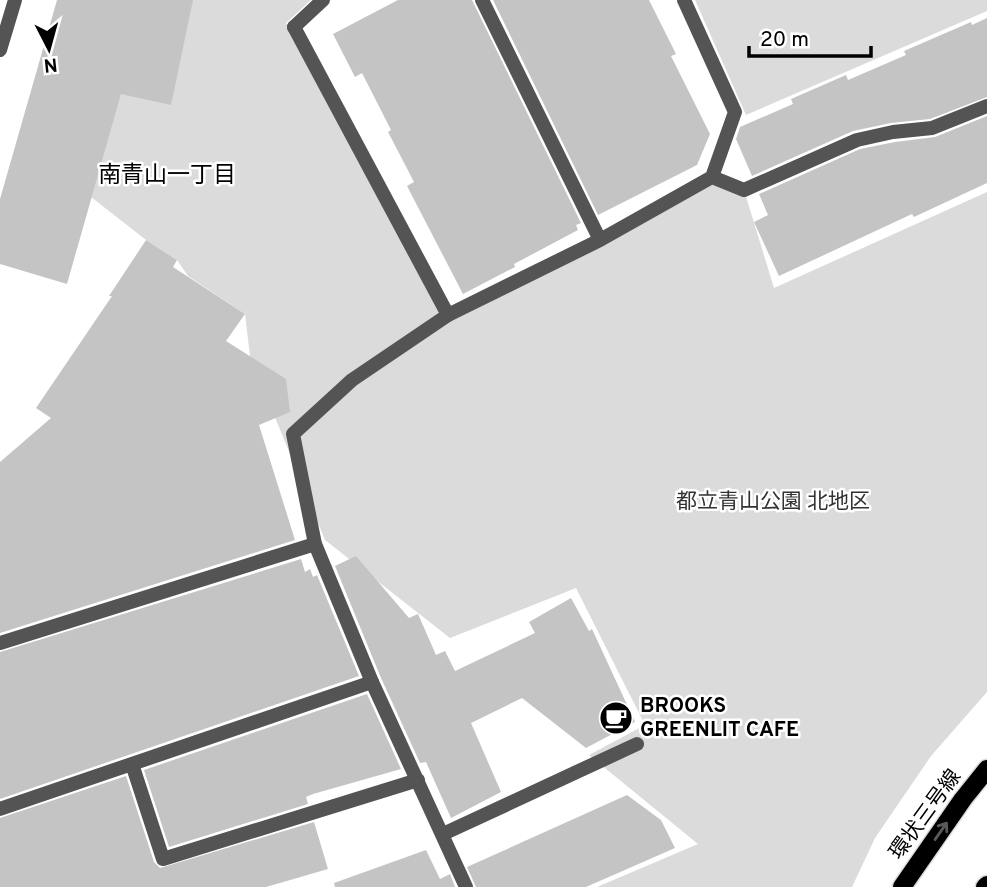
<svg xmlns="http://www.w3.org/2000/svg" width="987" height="887" viewBox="0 0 987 887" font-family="Overpass,'Noto Sans JP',sans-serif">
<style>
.green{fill:#dbdbdb}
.building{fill:#c4c4c4}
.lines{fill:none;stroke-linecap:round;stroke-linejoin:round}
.primary-casing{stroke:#dbdbdb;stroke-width:21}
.service{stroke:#545454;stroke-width:14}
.minor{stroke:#545454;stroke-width:14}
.primary{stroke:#000;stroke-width:18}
.oneway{stroke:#595959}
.labels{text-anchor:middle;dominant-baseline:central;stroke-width:5;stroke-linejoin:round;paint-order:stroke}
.park-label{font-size:21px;fill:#323232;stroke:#fff}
.poi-label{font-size:21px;font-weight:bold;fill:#000;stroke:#fff;text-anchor:start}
.street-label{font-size:21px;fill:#000;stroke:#fff}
.neighbourhood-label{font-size:23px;fill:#000;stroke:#fff}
</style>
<rect width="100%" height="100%" fill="#fff"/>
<path class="green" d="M148 0H311L286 23 385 195 448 315 712 177 744 190 774 288 987 192V692L931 756 875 838 852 887H597L698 844 589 755 645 725 576 588 450 638 325 540 250 356 245 314 188 276 177 260 146 240 91 197Z
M695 0H987V11L746 115Z"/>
<path class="building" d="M57 0H193L171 105 121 94 67 284 0 264V199Z
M398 0H472L581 223 576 225 578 230 514 264 515 267 463 294 407 186 414 182 388 132 391 130 362 73 355 77 333 34Z
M493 0H649L676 54 671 56 710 134 697 165 598 215Z
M987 18V97L930 119 891 123 853 131 752 176 736 139 740 127 793 104 791 99 846 75 848 80 906 55 904 51 971 22 972 25Z
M987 116V183L914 217 912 214 779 276 754 222 768 215 759 194 860 149 895 142 935 137Z
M146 240 177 260 173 267 245 314 226 341 286 379 290 412 259 425 295 540 0 633V462L51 418 36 408 112 296H109Z
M356 556 409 618 418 614 436 655 445 651 455 671 535 633 529 622 571 598 589 631 592 629 635 722 586 748 522 698 471 723 501 792 451 818 426 762 420 763 381 678 335 566Z
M301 559 305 572 310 569 313 577 317 575 359 676 0 799V652Z
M367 694 401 769 313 794 306 797 308 804 169 847 144 770Z
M126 776 154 862 160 868 314 822 328 869 266 887H0V818Z
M627 795 661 820 675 848 586 887H476L467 867Z
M426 850 440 879 450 874 455 887H335L334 883Z"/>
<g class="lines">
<defs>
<path id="primary" d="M902 887 963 799 987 769
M985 887 987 885"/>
</defs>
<use href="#primary" class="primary-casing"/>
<path class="service" d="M482 0 600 240
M294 27 323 0
M712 177 744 190 857 140 893 132 932 128 987 106
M448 315 600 240 712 177 735 112 684 0
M0 643 315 544
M132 764 163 859 418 780
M0 809 372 682
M443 834 637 744"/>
<path class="minor" d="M294 27 448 315 352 380 293 434 315 544 372 682 466 887
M0 50 15 0"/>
<use href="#primary" class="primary"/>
</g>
<defs><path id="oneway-shaft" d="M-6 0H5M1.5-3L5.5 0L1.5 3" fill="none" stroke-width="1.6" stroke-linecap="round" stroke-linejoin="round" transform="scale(1.75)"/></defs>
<use class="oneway" href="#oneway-shaft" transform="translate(941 831) rotate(-55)"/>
<defs>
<symbol id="cafe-disc" viewBox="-11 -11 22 22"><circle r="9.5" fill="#000" stroke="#fff"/><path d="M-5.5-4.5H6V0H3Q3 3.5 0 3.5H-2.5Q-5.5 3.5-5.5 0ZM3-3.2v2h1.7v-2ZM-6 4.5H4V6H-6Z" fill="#fff"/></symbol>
</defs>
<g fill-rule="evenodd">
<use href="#cafe-disc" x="597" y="699" width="38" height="38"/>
</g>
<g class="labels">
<g class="park-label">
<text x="773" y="502">都立青山公園 北地区</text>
</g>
<g class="poi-label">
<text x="640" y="706">BROOKS<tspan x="640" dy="24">GREENLIT CAFE</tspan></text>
</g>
<g class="street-label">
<text transform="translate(926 815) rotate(-54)">環状三号線</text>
</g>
<g class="neighbourhood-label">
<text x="167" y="176">南青山一丁目</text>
</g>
</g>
<g transform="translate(49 49) rotate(174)" stroke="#ffffff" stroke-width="5" paint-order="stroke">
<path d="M0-5L12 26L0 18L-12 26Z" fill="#000000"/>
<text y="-10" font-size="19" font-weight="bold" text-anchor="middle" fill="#000000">N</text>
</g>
<path d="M749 46v10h122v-10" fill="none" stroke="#000000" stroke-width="3.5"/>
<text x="760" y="46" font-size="21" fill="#000000" stroke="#ffffff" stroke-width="5" paint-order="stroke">20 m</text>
</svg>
